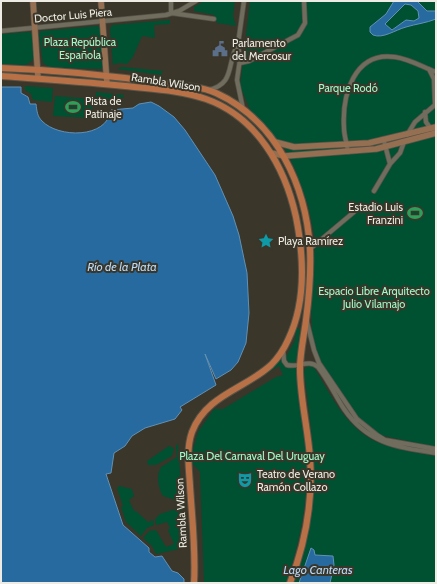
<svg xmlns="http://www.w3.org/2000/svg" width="437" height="584" viewBox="0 0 437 584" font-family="Cabin,sans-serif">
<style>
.green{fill:#005032}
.water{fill:#276aa0;stroke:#6291b4;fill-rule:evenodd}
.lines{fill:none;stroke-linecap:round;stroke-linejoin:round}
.street-casing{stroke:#565348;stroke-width:5.5}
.secondary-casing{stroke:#565348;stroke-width:7}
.primary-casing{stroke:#565348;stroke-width:8}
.street{stroke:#716d5e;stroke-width:4}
.secondary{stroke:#946f52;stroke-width:5.5}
.primary{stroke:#b87146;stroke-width:6}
.labels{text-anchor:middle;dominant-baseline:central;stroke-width:4;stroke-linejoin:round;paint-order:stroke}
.street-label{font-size:11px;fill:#edebe3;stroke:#3a3629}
.park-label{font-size:11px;fill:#a0fbca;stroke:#3a3629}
.poi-label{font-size:11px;fill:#edebe3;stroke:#3a3629;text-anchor:start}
.water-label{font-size:12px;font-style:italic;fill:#b7d8f7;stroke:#3a3629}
</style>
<rect width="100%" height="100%" fill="#3a3629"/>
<path class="green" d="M204 1H235L233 16 236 26 217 23 214 15 194 11V7Z
M250 1H436V447L384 436 376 433 363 423 349 405 320 361 316 351 312 334 311 306 315 239 308 205 295 169 285 149 251 112 240 86Z
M170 20V24L154 25 155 38 142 36 133 57 127 64 119 63 113 65 110 29 112 25Z
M98 26 100 29 103 67 101 69 49 67 43 63 39 34 41 31Z
M29 32 32 34 34 56 32 61 25 65 1 64V34Z
M121 67 163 71 161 75 117 69Z
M25 86 53 88 52 102 33 100 31 94 25 90Z
M96 92 124 95V97L117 100 113 106 95 105Z
M55 96 93 99 92 118 53 116Z
M296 328 300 329 297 358 294 364H288L286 357 295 340Z
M281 358 285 367 296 368C298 398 305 427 306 457 309 500 300 542 286 583H204L200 472 192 463 193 450 198 432 214 409H223L276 377 283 375 279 366 261 377Z
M309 366 314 367C332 397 349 434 385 445 401 451 419 453 436 456V583H294C320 509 315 448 304 373L305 368Z
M178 443 182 502 163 496C158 488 156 476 161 467L177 457 176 446Z
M169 446 174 448 172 456 156 465H148L147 461Z
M119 486 132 489 134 496 129 500 134 511H136L148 522 153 520 154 525 147 528 141 536 126 522 121 507 123 506 117 488Z
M182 507 184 548 156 554 152 546 143 538 149 531 156 530 166 547 174 544 168 530 170 528 167 522 156 525 155 519 160 514Z"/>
<path class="water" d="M394 1H417L427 11H436V19C426 23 416 24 406 27 395 30 383 39 373 35L370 32V27L386 14ZM405 4 411 5 418 11 419 18 414 21 406 20 392 30 385 24Z
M1 87H21V93L28 97 30 104H36C37 111 37 116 42 121 58 138 107 139 111 110L133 108 139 104 151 102 159 106 174 117 185 130 215 175 233 216 239 235 247 273 249 313 246 343 238 362 231 370 216 379 205 354 216 385 180 407 182 410 175 419 145 428 132 436 125 446 114 453 111 473 106 474 123 525 149 548V552L155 557 162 556 172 571 178 573 184 579V583H1Z
M311 548 314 550 315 555 333 556 334 565 330 583H299Z"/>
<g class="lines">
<defs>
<path id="street" d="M171 2V13L214 19
M1 31 166 15 179 11 196 1
M240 63 249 61 298 35 305 23 304 1
M429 69 434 79 435 104
M208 90C236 84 226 63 238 44
M243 109 237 80 240 59 238 44 244 1
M425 112 426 122 431 129
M407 135 415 122 436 104
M384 141 390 164
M348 152C347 143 344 136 344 128 342 95 354 51 395 57 409 59 423 67 436 72
M374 191 390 164 400 153 404 142
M310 249 354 212
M307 322 314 350 319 363 357 419 377 435 385 440 436 449
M283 349 284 361 287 365C298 368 308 359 318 367 328 380 335 395 344 409 368 444 397 447 436 453"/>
<path id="secondary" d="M33 1 38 78
M101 1 107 84
M275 142 294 147 369 143 436 127
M271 153 285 156 376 149 436 133"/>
<path id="primary" d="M1 68C55 70 108 75 161 83 179 85 200 86 216 93 277 121 306 186 310 249 311 272 309 297 306 320 304 336 300 353 300 369 300 398 308 429 310 458 313 500 305 544 290 583
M1 76C42 79 84 82 125 86 151 89 180 90 206 99 257 117 285 167 296 217 304 257 306 303 288 340 284 349 278 358 271 365 245 389 206 395 192 432 186 449 189 468 190 486 192 518 196 551 194 583"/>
</defs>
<use href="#street" class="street-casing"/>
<use href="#secondary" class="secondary-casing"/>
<use href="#primary" class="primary-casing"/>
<use href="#street" class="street"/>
<use href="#secondary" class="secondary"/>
<use href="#primary" class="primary"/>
</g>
<defs>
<symbol id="civic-bare" viewBox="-9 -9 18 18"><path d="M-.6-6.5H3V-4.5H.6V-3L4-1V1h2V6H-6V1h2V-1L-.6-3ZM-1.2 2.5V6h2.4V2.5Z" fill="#5c6f8a" stroke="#3a3629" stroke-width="2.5" paint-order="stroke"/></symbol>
<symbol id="stadium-bare" viewBox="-9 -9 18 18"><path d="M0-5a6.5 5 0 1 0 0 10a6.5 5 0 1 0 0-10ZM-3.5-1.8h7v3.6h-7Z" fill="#2e9e5b" stroke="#3a3629" stroke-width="2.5" paint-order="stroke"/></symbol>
<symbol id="sight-bare" viewBox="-9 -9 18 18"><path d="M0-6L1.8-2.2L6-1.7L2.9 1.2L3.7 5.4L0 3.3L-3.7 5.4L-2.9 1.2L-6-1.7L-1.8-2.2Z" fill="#0f9aa8" stroke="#3a3629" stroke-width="2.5" paint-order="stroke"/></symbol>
<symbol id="theatre-bare" viewBox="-9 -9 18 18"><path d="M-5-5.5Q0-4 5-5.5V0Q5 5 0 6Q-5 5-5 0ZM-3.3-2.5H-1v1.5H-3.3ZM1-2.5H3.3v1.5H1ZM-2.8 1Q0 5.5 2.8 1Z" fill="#0f9aa8" stroke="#3a3629" stroke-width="2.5" paint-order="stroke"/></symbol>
</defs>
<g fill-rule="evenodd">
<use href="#civic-bare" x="209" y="38" width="22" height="22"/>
<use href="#stadium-bare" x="62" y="96" width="22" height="22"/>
<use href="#stadium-bare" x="404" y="202" width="22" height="22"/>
<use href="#sight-bare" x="255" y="230" width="22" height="22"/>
<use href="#theatre-bare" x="234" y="469" width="22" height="22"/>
</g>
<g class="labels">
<g class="street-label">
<text transform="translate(73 15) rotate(-5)">Doctor Luis Piera</text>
<text transform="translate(166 82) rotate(9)">Rambla Wilson</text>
<text transform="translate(181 513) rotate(-93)">Rambla Wilson</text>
</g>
<g class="park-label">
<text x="80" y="42">Plaza República<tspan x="80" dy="13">Española</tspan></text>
<text x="348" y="88">Parque Rodó</text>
<text x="374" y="291">Espacio Libre Arquitecto<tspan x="374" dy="13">Julio Vilamajo</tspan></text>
<text x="252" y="456">Plaza Del Carnaval Del Uruguay</text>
</g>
<g class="poi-label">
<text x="232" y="43">Parlamento<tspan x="232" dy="13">del Mercosur</tspan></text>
<text x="85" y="101">Pista de<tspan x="85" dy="13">Patinaje</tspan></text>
<text x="403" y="207" text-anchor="end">Estadio Luis<tspan x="403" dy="13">Franzini</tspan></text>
<text x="278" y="241">Playa Ramírez</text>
<text x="257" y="474">Teatro de Verano<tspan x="257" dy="13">Ramón Collazo</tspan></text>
</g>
<g class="water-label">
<text x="122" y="266">Río de la Plata</text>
<text x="318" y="569">Lago Canteras</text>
</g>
</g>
<rect width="437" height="584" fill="none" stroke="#edebe3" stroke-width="4"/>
</svg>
